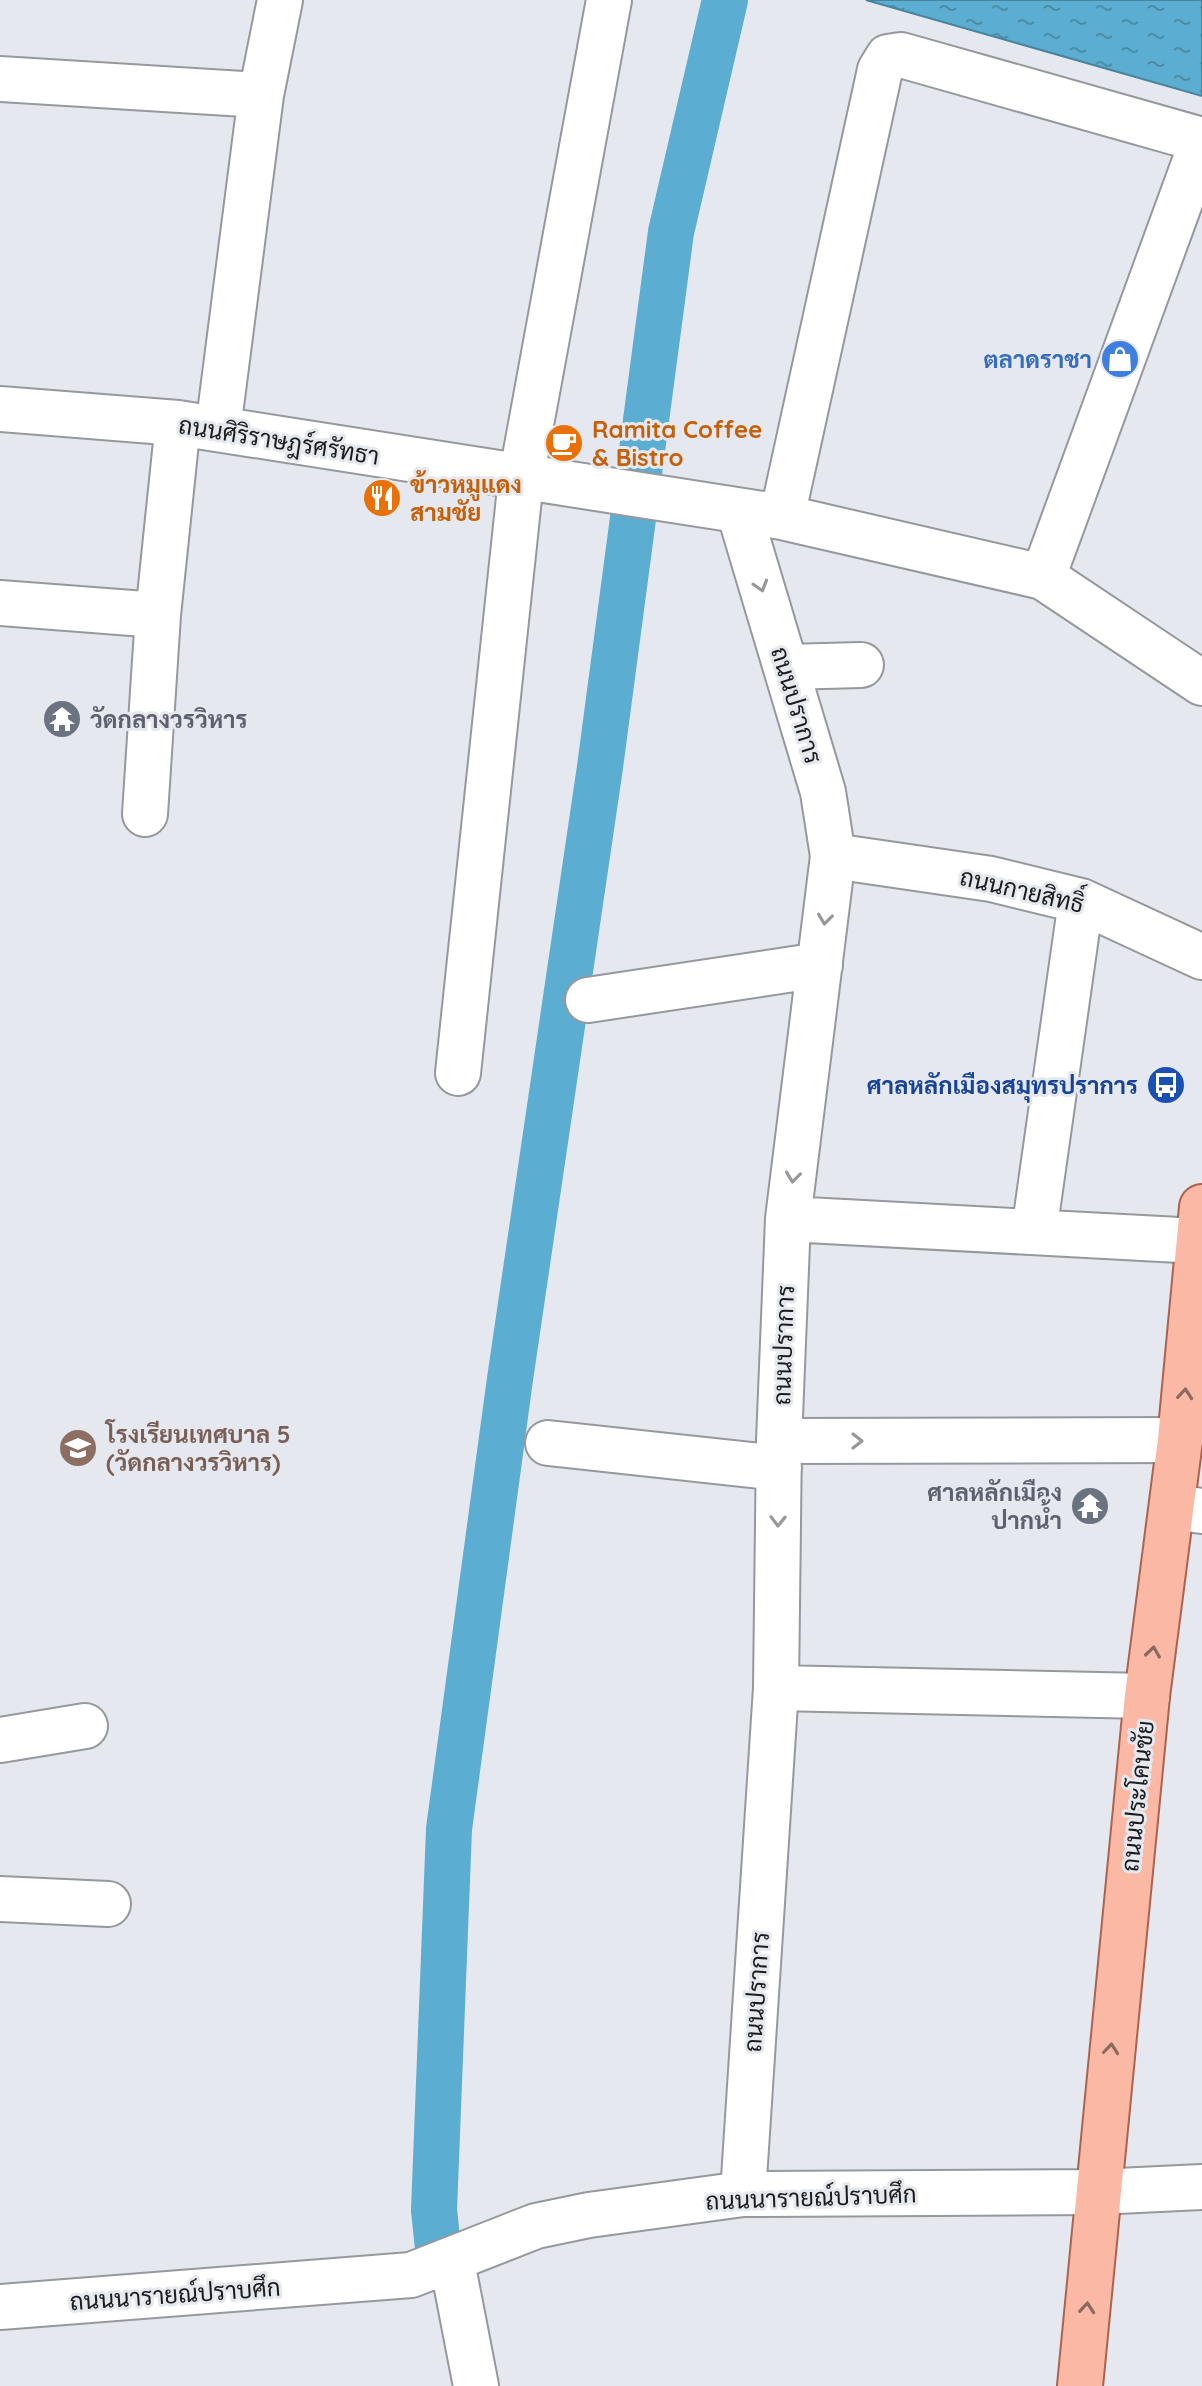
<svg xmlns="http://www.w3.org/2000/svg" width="1202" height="2386" viewBox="0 0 1202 2386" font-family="Quicksand,Sarabun,sans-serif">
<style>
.water{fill:url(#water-ripples);stroke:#48829b;stroke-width:2}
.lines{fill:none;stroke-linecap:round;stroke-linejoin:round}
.canal{stroke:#5baed1;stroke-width:46}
.minor-casing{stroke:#96989e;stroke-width:48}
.major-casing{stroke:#ab624e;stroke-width:48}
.minor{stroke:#fff;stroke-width:44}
.major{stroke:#fbb8a4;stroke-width:44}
.oneway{stroke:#989899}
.oneway2{stroke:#8a6a60}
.labels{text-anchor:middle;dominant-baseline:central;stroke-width:6;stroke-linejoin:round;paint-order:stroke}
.shop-label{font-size:24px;font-weight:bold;fill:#366cbe;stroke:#e6e8ef;text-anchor:end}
.food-label{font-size:24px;font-weight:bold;fill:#c56008;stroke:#e6e8ef;text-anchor:start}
.street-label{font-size:24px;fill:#1a1b1d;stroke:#e6e8ef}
.worship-label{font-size:24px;font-weight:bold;fill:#5b616d;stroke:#e6e8ef;text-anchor:start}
.transit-label{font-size:24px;font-weight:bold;fill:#164399;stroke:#e6e8ef;text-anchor:end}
.education-label{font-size:24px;font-weight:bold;fill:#785e54;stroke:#e6e8ef;text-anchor:start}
</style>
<defs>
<pattern id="water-ripples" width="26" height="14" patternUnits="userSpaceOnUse" patternTransform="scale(2)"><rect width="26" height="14" fill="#5baed1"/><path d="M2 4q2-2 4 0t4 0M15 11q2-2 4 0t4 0" fill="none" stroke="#4a8da9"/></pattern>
</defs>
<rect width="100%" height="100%" fill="#e6e8ef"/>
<path class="water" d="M866 0H1202V96Z"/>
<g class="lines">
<path class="canal" d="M438 2248 434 2210 449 1829 510 1379 600 767 671 232 725 0"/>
<defs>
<path id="minor" d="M0 79 261 95
M0 409 178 423 782 517 1043 577 1202 683
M218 429 261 95 280 0
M739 511 823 792 833 856 788 1219 779 1441 776 1688 743 2194
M782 517 880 70 888 57 901 55 1202 140
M1043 577 1202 142
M0 603 158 615
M786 667 861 665
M145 814 158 615 178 423
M833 856 991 879 1081 901 1202 957
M588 1000 820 965
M458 1073 521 479 609 0
M788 1219 1198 1241
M1034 1232 1081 901
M779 1441 1180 1440
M548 1443 779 1468
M1172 1507 1202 1511
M776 1688 1147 1696
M0 1740 85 1726
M0 1899 108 1904
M452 2262 476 2386
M0 2307 411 2275 536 2226 589 2215 743 2194 1097 2192 1202 2187"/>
<path id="major" d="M1080 2386 1147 1696 1180 1440 1202 1207"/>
</defs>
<use href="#minor" class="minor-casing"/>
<use href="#major" class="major-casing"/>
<use href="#minor" class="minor"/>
<use href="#major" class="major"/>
</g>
<defs><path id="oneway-chevron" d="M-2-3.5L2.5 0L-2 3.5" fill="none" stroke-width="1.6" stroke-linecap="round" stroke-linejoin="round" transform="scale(2)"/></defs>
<g class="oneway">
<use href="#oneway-chevron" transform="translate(761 586) rotate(73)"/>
<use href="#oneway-chevron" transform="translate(825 919) rotate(97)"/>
<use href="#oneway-chevron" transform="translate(793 1177) rotate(97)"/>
<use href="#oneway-chevron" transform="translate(857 1441)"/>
<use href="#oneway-chevron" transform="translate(778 1521) rotate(91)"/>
</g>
<g class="oneway2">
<use href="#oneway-chevron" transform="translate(1185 1394) rotate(-85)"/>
<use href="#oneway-chevron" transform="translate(1153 1652) rotate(-82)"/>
<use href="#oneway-chevron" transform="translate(1111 2049) rotate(-84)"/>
<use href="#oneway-chevron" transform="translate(1087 2308) rotate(-85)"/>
</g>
<defs>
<symbol id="shop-disc" viewBox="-11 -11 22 22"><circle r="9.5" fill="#3f7fe0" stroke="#e6e8ef"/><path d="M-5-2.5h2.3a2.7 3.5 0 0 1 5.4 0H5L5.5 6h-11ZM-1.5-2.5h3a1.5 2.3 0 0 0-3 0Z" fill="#fff"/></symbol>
<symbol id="cafe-disc" viewBox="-11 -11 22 22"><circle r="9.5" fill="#e8710a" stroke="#e6e8ef"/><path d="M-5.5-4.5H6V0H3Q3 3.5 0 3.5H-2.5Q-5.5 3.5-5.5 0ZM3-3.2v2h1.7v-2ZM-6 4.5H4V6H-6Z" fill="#fff"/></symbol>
<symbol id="restaurant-disc" viewBox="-11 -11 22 22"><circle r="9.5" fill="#e8710a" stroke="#e6e8ef"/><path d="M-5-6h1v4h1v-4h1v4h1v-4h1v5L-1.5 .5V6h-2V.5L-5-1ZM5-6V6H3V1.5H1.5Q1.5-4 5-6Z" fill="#fff"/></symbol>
<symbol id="temple-disc" viewBox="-11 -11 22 22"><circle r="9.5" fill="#6b7280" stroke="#e6e8ef"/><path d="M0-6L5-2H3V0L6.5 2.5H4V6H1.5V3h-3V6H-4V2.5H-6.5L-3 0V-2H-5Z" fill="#fff"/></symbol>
<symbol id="bus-disc" viewBox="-11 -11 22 22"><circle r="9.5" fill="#1a4fb4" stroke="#e6e8ef"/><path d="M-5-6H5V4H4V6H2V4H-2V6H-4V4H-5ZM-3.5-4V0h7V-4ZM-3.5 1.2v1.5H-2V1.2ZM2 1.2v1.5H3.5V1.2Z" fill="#fff"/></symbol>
<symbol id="school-disc" viewBox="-11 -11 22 22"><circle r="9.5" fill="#8d6e63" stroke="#e6e8ef"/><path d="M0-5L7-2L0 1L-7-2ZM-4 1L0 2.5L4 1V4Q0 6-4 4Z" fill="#fff"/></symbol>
</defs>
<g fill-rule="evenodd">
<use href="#shop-disc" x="1098" y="337" width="44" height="44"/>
<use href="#cafe-disc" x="542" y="421" width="44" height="44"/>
<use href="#restaurant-disc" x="360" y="476" width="44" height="44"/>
<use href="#temple-disc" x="40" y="697" width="44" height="44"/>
<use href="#bus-disc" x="1144" y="1063" width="44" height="44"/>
<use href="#school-disc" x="56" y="1426" width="44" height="44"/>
<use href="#temple-disc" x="1068" y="1484" width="44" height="44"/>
</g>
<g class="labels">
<g class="shop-label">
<text x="1092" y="359">ตลาดราชา</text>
</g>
<g class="food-label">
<text x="592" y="429">Ramita Coffee<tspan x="592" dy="28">&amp; Bistro</tspan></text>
<text x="410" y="484">ข้าวหมูแดง<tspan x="410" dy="28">สามชัย</tspan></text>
</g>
<g class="street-label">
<text transform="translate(279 440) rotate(9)">ถนนศิริราษฎร์ศรัทธา</text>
<text transform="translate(797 705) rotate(73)">ถนนปราการ</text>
<text transform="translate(1022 890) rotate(13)">ถนนกายสิทธิ์</text>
<text transform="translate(783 1345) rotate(-88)">ถนนปราการ</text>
<text transform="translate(1137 1796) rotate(-84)">ถนนประโคนชัย</text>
<text transform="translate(756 1992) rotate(-86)">ถนนปราการ</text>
<text transform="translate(811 2197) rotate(-2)">ถนนนารายณ์ปราบศึก</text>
<text transform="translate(175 2294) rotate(-4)">ถนนนารายณ์ปราบศึก</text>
</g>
<g class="worship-label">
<text x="90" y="719">วัดกลางวรวิหาร</text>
<text x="1062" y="1492" text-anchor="end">ศาลหลักเมือง<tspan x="1062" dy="28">ปากน้ำ</tspan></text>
</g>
<g class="transit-label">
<text x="1138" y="1085">ศาลหลักเมืองสมุทรปราการ</text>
</g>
<g class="education-label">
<text x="106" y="1434">โรงเรียนเทศบาล 5<tspan x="106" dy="28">(วัดกลางวรวิหาร)</tspan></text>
</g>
</g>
</svg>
